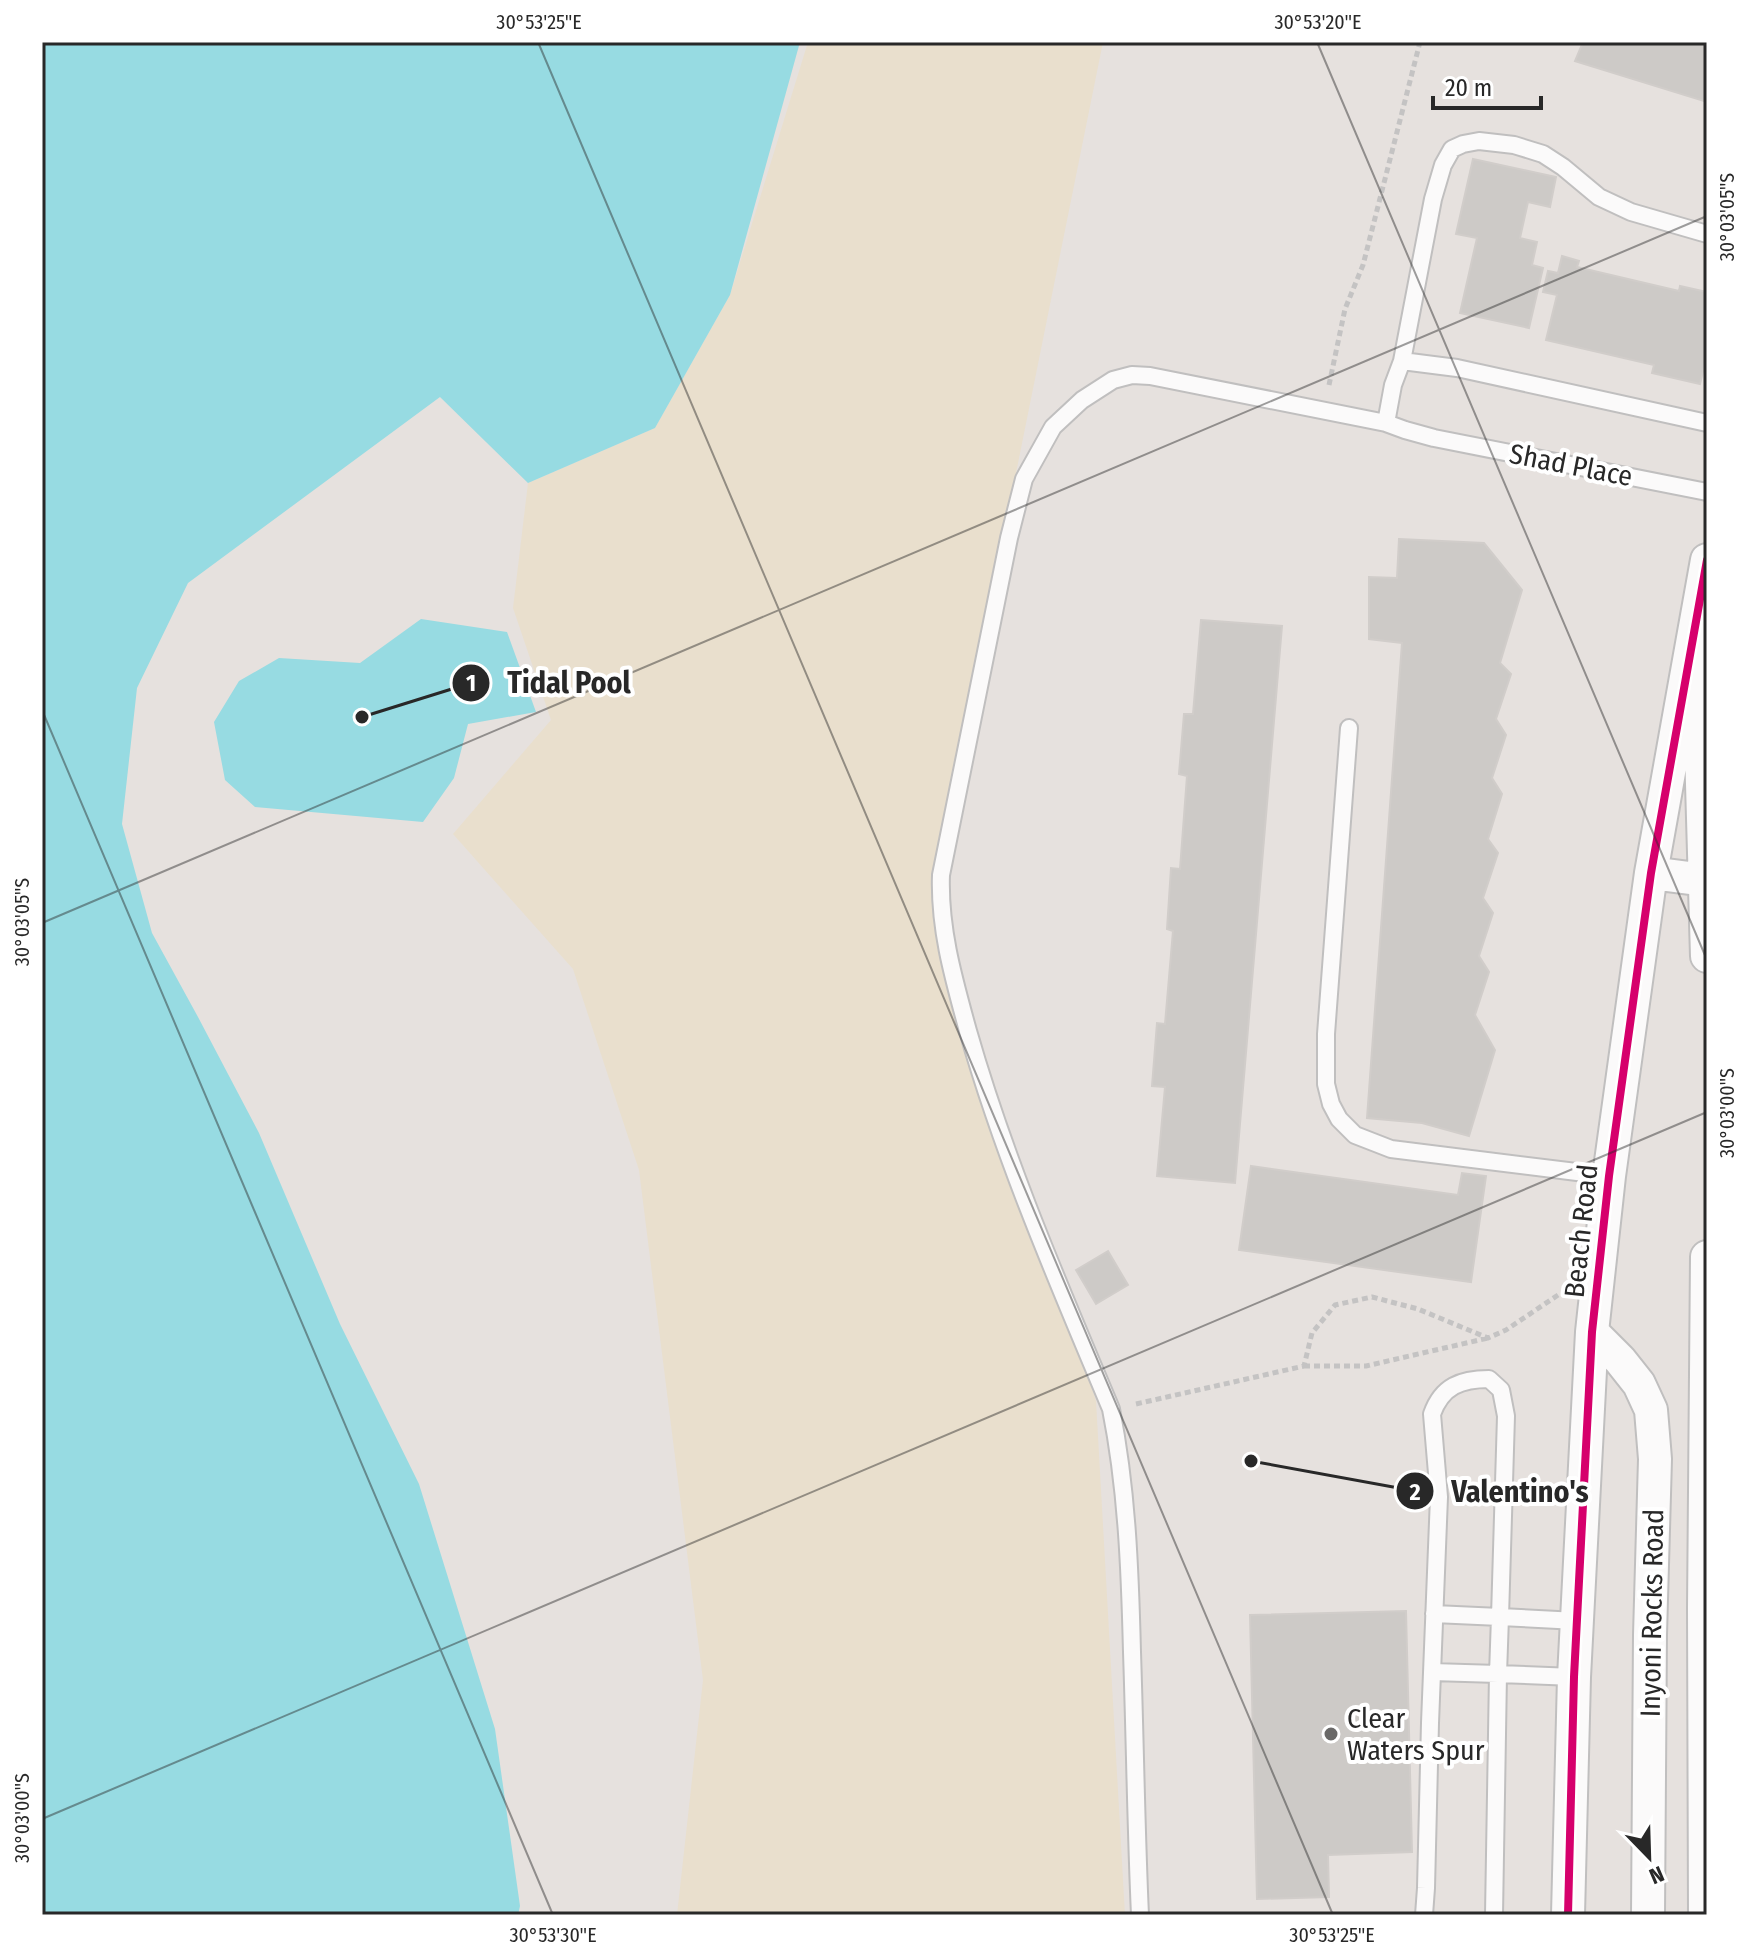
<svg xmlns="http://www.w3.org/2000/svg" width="1749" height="1957" viewBox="0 0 1749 1957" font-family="'Fira Sans Condensed',sans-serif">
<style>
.sand{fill:#e9dfcd}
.water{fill:#97dbe2}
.building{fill:#cdcac7;stroke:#d1cdca;stroke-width:2}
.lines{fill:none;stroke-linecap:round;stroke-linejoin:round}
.lane-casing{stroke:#c0bfbf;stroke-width:20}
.street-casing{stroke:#c0bfbf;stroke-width:36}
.path{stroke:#c4c3c3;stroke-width:5;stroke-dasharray:6 4;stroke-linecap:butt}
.lane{stroke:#fbfafa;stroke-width:16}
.street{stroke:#fbfafa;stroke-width:32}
.cycleway-casing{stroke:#fff;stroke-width:13}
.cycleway{stroke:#d6006c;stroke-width:8}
.ticks{fill:none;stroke:#282828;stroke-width:2;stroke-opacity:0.45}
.poi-dot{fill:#6a6968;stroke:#fff;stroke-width:3}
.labels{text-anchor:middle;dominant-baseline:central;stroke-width:8;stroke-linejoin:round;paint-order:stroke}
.street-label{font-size:28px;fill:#282828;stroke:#fff}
.poi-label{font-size:28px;fill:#282828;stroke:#fff;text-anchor:start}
.leader{fill:none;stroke:#282828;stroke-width:3}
.callout-dot{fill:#282828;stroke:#fff;stroke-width:3}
.mark-label{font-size:24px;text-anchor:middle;font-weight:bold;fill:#fff}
.callout-label{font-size:30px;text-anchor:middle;font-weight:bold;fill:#282828;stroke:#fff;stroke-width:8;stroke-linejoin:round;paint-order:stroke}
.neatline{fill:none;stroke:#282828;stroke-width:3}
.ticks-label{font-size:20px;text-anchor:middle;fill:#282828}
</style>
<rect width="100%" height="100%" fill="#e6e1de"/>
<path class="sand" d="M808 42H1103L932 889 1096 1401 1125 1915H677L703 1680 639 1170 573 969 453 834 551 720 513 608 528 483 655 428 730 295Z"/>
<path class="water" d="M42 42H800L730 295 655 428 528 483 440 397 188 583 137 688 122 824 152 933 198 1017 259 1133 340 1324 419 1484 495 1729 520 1906 518 1915H42Z
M421 619 507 632 536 712 468 724 454 778 423 822 255 807 225 780 214 722 239 681 279 658 360 663Z"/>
<path class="building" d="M1583 42H1707V102L1575 61Z
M1473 159 1556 177 1550 207 1528 202 1520 238 1537 242 1532 265 1543 268 1529 328 1460 313 1477 238 1456 234Z
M1562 256 1579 261 1577 267 1679 291 1680 286 1707 292V355L1700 384 1652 373 1654 365 1546 340 1557 295 1543 292 1548 271 1558 273Z
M1399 539 1484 543 1522 590 1500 663 1511 674 1496 719 1506 735 1492 778 1502 794 1488 839 1498 853 1483 898 1493 913 1479 956 1489 972 1475 1015 1495 1050 1469 1136 1422 1123 1367 1118 1402 643 1369 639V577L1397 578Z
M1201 620 1282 626 1235 1183 1157 1176 1165 1087 1152 1086 1157 1023 1165 1024 1173 931 1167 929 1171 868 1180 869 1187 776 1179 774 1184 714H1193Z
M1251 1166 1458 1195 1462 1173 1486 1176 1471 1282 1239 1250Z
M1108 1251 1128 1285 1096 1304 1076 1270Z
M1406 1611 1412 1852 1328 1855 1329 1897 1257 1899 1250 1615Z"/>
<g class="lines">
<defs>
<path id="lane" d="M1402 361 1457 368 1707 423
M1386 423 1393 385 1402 361 1433 199 1443 165 1452 149 1463 144 1479 141 1514 145 1543 154 1563 167 1599 197 1631 212 1707 234
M1349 728 1326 1034V1084L1331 1104 1339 1119 1355 1135 1391 1149 1609 1176
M1432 1672 1498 1674 1500 1617 1434 1614
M1140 1915C1136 1828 1135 1740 1132 1652 1130 1571 1127 1489 1111 1409 1059 1285 1005 1161 968 1031 954 980 939 929 941 875L1009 538 1024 479 1053 427 1082 400 1113 380 1132 375 1150 376 1386 423 1405 430 1434 438 1707 492
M1424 1915 1426 1888 1430 1723 1439 1497 1432 1414C1442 1386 1461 1379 1489 1379L1501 1390 1506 1416 1500 1617 1577 1621
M1494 1915 1498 1674 1574 1677"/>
<path id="street" d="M1699 680 1707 956
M1651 873 1705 880
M1592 1332 1620 1360 1639 1384 1651 1410 1655 1459 1650 1635 1648 1915
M1568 1915 1574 1677 1592 1332 1609 1176 1651 873 1707 560
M1705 1915 1704 1609 1707 1257"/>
</defs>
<use href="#lane" class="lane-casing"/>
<use href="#street" class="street-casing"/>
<path class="path" d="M1329 385 1345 309 1363 265 1420 42
M1304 1366H1366L1488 1338
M1136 1404 1304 1366 1312 1333 1335 1305 1372 1297 1418 1309 1488 1338 1506 1330 1561 1293"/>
<use href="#lane" class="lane"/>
<use href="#street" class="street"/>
<defs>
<path id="cycleway" d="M1568 1915 1574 1677 1592 1332 1609 1176 1651 873 1707 560"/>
</defs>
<use href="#cycleway" class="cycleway-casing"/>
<use href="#cycleway" class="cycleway"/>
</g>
<path class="ticks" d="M538 42 1333 1915M1317 42 1707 960M42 710 553 1915M42 923 1707 216M42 1819 1707 1112"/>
<circle class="poi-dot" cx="1331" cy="1734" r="8"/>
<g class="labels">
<g class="street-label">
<text transform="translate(1571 465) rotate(11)">Shad Place</text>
<text transform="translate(1581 1231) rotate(-84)">Beach Road</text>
<text transform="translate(1652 1613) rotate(-89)">Inyoni Rocks Road</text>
</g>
<g class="poi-label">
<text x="1347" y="1718">Clear<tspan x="1347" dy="32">Waters Spur</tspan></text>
</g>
</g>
<path class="leader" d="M362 717L471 683M1251 1461L1415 1491"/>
<g class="callout-dot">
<circle cx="362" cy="717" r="8"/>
<circle cx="1251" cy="1461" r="8"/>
<circle cx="471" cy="683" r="20"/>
<circle cx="1415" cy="1491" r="20"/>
</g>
<g class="mark-label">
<text x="471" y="691">1</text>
<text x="1415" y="1500">2</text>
</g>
<g class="callout-label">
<text x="569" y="693">Tidal Pool</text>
<text x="1520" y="1502">Valentino's</text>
</g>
<rect width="1749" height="1957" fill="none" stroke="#ffffff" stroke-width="88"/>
<g transform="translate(1649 1857) rotate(157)" stroke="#ffffff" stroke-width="6" paint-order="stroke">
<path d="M0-6L14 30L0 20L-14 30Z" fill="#282828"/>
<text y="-12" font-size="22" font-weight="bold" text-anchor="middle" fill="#282828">N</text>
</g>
<path d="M1433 96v12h108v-12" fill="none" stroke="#282828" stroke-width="4"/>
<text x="1445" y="96" font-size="24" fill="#282828" stroke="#ffffff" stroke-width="6" paint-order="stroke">20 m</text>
<rect x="44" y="44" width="1661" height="1869" class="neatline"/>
<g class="ticks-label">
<text x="539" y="29">30°53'25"E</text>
<text x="1318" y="29">30°53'20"E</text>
<text transform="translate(1727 217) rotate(-90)" y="7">30°03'05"S</text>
<text transform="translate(22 922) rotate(-90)" y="7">30°03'05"S</text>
<text transform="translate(1727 1113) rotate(-90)" y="7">30°03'00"S</text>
<text transform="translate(22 1818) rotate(-90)" y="7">30°03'00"S</text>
<text x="553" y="1942">30°53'30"E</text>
<text x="1332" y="1942">30°53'25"E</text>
</g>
</svg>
